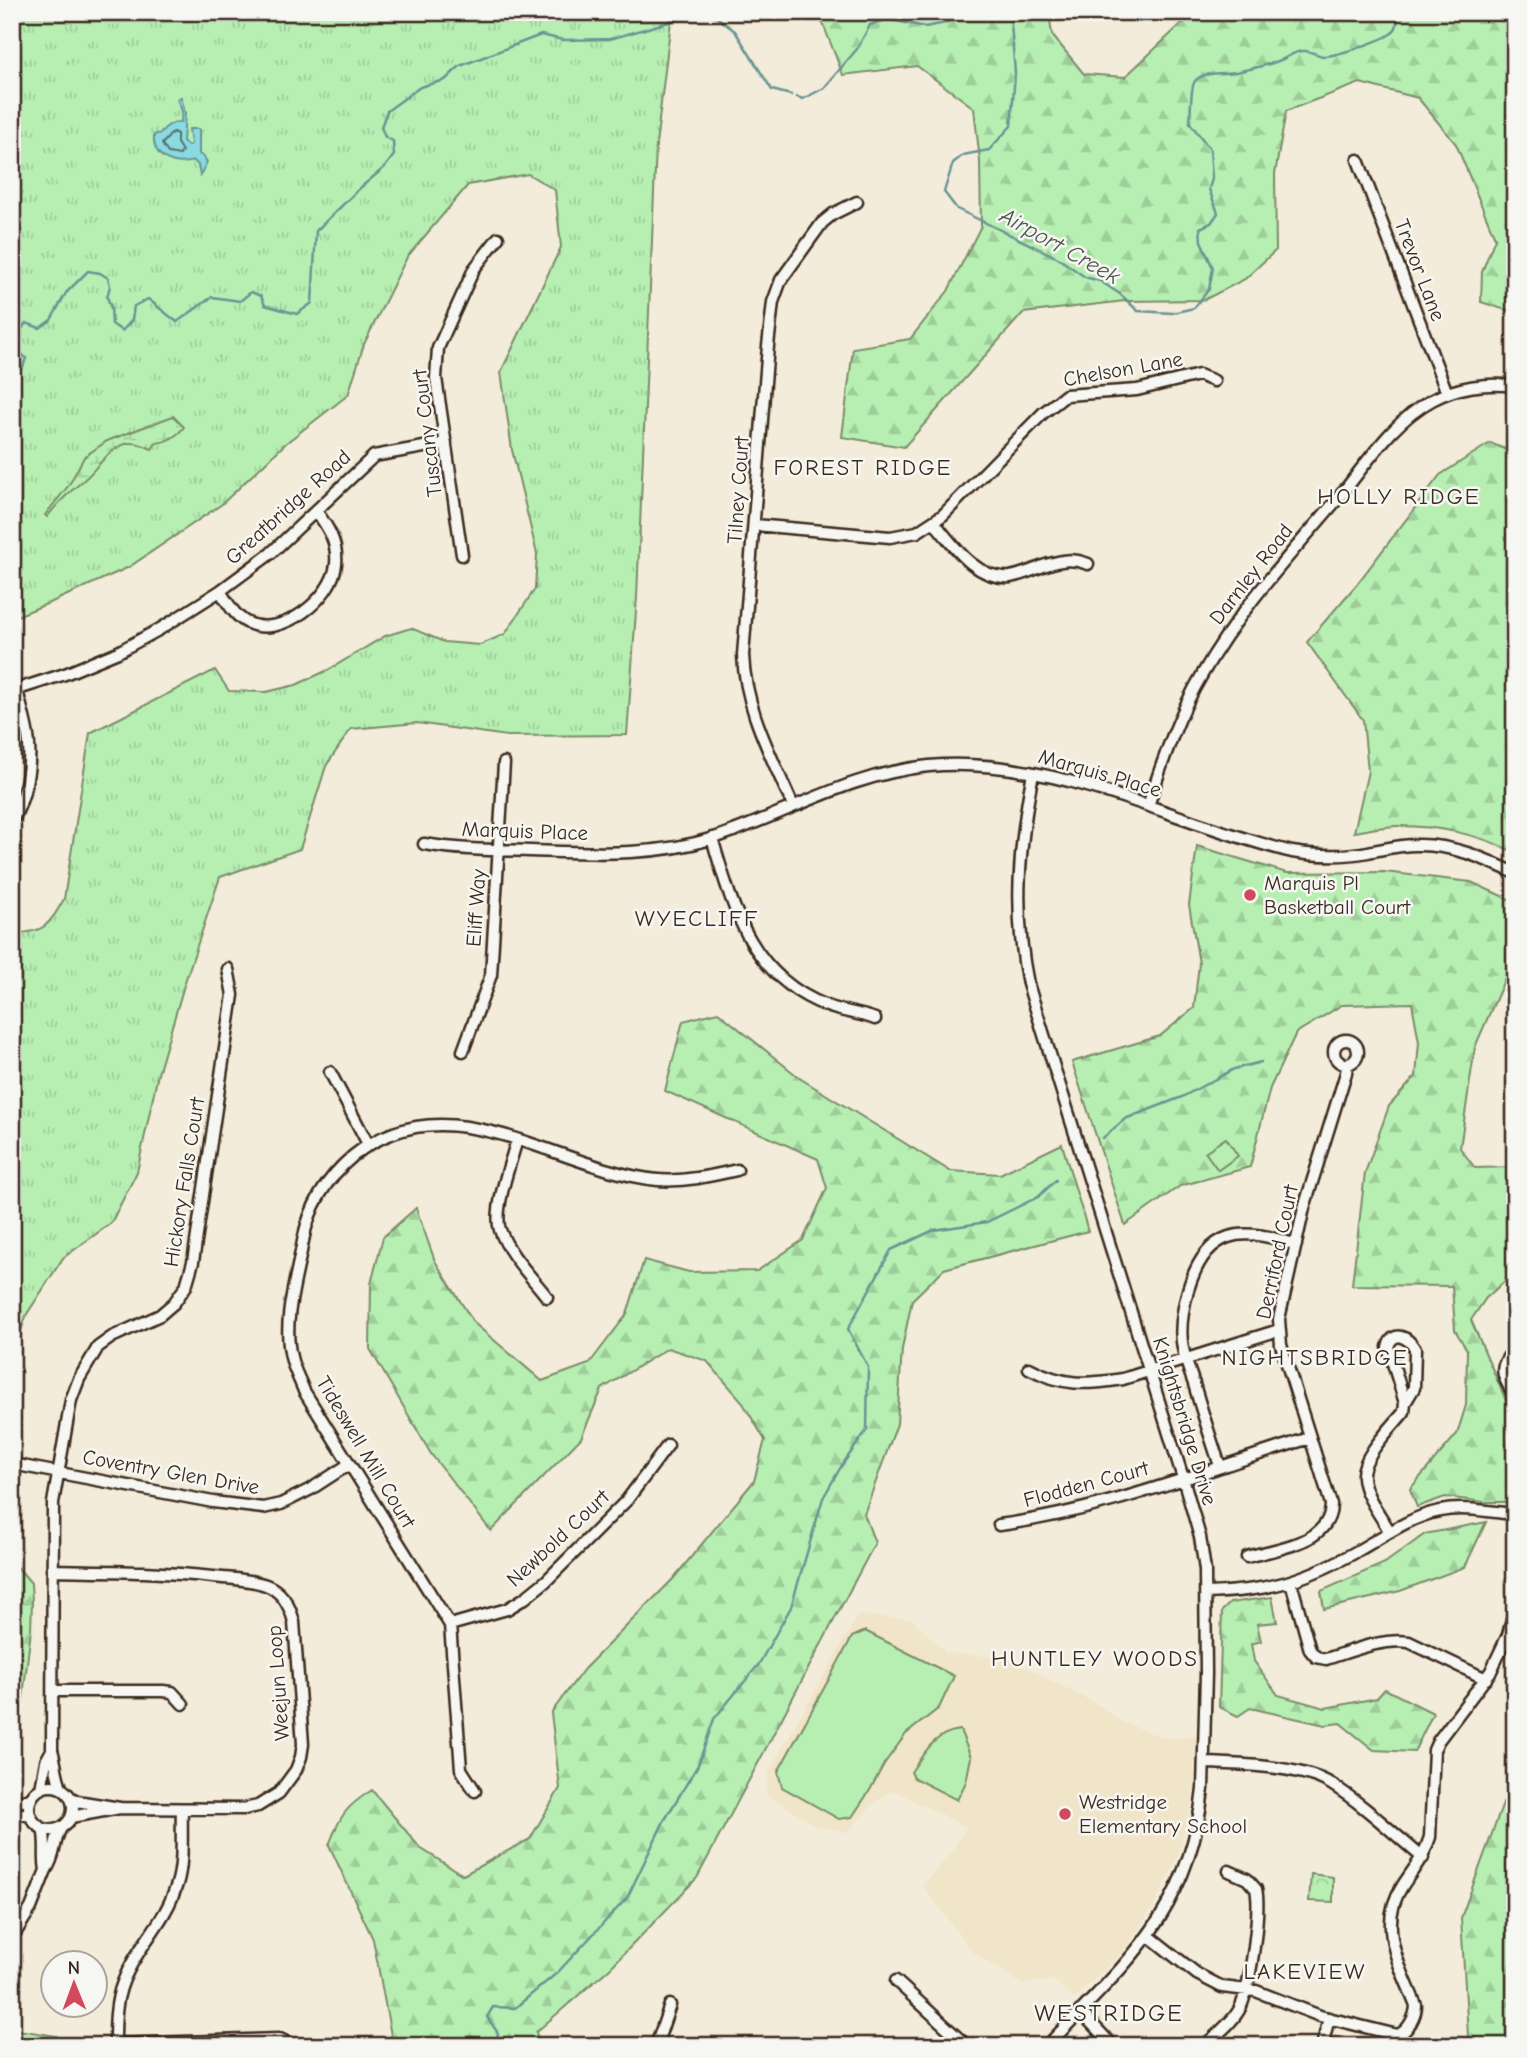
<svg xmlns="http://www.w3.org/2000/svg" width="1527" height="2058" viewBox="0 0 1527 2058" font-family="'Comic Neue',sans-serif">
<style>
.built{fill:#f1e5c9}
.grass{fill:url(#grass-tufts);stroke:#798c68;stroke-width:2}
.forest{fill:url(#forest-firs);stroke:#798c68;stroke-width:2}
.wetland{fill:url(#wetland-marsh);stroke:#798c68;stroke-width:2}
.park{fill:url(#park-crowns);stroke:#798c68;stroke-width:2}
.pitch{fill:#b7efb3;stroke:#798c68;stroke-width:2}
.water{fill:#89dae1;stroke:#6a9493;stroke-width:2}
.lines{fill:none;stroke-linecap:round;stroke-linejoin:round}
.shore{stroke:#5a706c;stroke-width:2}
.stream{stroke:#6a9493;stroke-width:2.5}
.street-casing{stroke:#3b2a1e;stroke-width:15}
.street{stroke:#f6f6f2;stroke-width:10}
.poi-dot{fill:#d1495b;stroke:#f6f6f2;stroke-width:2.5}
.labels{text-anchor:middle;dominant-baseline:central;stroke-width:5;stroke-linejoin:round;paint-order:stroke}
.street-label{font-size:21px;fill:#3b2a1e;stroke:#f6f6f2}
.poi-label{font-size:21px;fill:#3b2a1e;stroke:#f6f6f2;text-anchor:start}
.water-label{font-size:23px;font-style:italic;fill:#4e564f;stroke:#f6f6f2}
.neighbourhood-label{font-size:23px;letter-spacing:2px;fill:#3b2a1e;stroke:#f6f6f2}
.quarter-label{font-size:24px;letter-spacing:2px;fill:#3b2a1e;stroke:#f6f6f2}
</style>
<defs>
<pattern id="grass-tufts" width="24" height="20" patternUnits="userSpaceOnUse" patternTransform="scale(1.75)"><rect width="24" height="20" fill="#b7efb3"/><path d="M3 7l-1-3M5 7V3M7 7l1-3M15 17l-1-3M17 17v-4M19 17l1-3" fill="none" stroke="#9ecd9a"/></pattern>
<pattern id="forest-firs" width="22" height="20" patternUnits="userSpaceOnUse" patternTransform="scale(1.75)"><rect width="22" height="20" fill="#b7efb3"/><path d="M5 1l3.5 6h-7zM16 11l3.5 6h-7z" fill="#9ecd9a"/></pattern>
<pattern id="wetland-marsh" width="20" height="14" patternUnits="userSpaceOnUse" patternTransform="scale(1.75)"><rect width="20" height="14" fill="#b7efb3"/><path d="M1 5h8M5 5V1M11 12h8M15 12V8" fill="none" stroke="#9ecd9a"/></pattern>
<pattern id="park-crowns" width="20" height="18" patternUnits="userSpaceOnUse" patternTransform="scale(1.75)"><rect width="20" height="18" fill="#b7efb3"/><path d="M2 6a3 3 0 1 1 6 0M12 15a3 3 0 1 1 6 0" fill="none" stroke="#9ecd9a"/></pattern>
</defs>
<rect width="100%" height="100%" fill="#f3ecda"/>
<filter id="ink" filterUnits="userSpaceOnUse"><feTurbulence type="fractalNoise" baseFrequency=".0143" numOctaves="2"/><feDisplacementMap in="SourceGraphic" scale="14" xChannelSelector="R" yChannelSelector="G"/><feConvolveMatrix kernelMatrix="1 2 1 2 8 2 1 2 1" color-interpolation-filters="sRGB"/></filter>
<g filter="url(#ink)">
<path class="built" d="M858 1615 912 1619 946 1653 1002 1657 1017 1662 1102 1707 1120 1721 1164 1738 1196 1737 1193 1797 1178 1856 1157 1901 1124 1951 1074 1999 1054 1980 1022 1984 973 1952 922 1885 947 1858 967 1828 893 1790 874 1803 848 1832 816 1826 766 1794 769 1771Z"/>
<path class="grass" d="M12 12H672L656 145 637 597 627 735 507 736 417 723 351 729 326 766 300 849 220 877 185 982 158 1074 137 1172 111 1223 63 1258 27 1314 12 1356V933C44 934 49 925 64 899L90 733 215 670 229 691 266 692 296 685 328 670 385 636 411 628 444 642 480 645 505 634 535 589 537 554 512 450 501 372 561 247 555 190 528 174 468 185 407 257 364 344 348 395 286 443 222 504 129 567 54 601 12 618Z"/>
<path class="forest" d="M821 12H1049L1052 35 1084 74 1125 77 1194 12H1515V313L1481 302 1482 272 1495 238 1456 144 1418 98 1360 83 1286 111 1275 174 1276 250 1245 279 1204 300 1125 301 1023 313 904 447 842 437 853 348 910 339 948 291 981 226 980 161 974 108 917 66 843 75 820 16Z
M1490 443 1515 453V680L1512 682 1515 714V853C1481 834 1436 826 1398 826 1383 826 1368 830 1354 832L1368 771 1363 720 1307 642 1357 584 1440 475Z
M1197 846 1287 873 1384 872 1471 882 1515 902V955L1475 1047 1460 1148 1475 1168 1515 1167V1272L1486 1298 1471 1320 1515 1421V1502H1484L1445 1497 1417 1507 1410 1489 1457 1434 1466 1405 1467 1350 1455 1330 1452 1286 1352 1285 1365 1173 1389 1106 1416 1076 1419 1042 1412 1003 1342 1005 1296 1033 1270 1088 1250 1167 1180 1186 1125 1225 1072 1062 1160 1036 1194 1008 1199 963 1189 905Z
M718 1012 801 1079 950 1171 1000 1174 1062 1144 1088 1231 944 1269 912 1300 902 1349 897 1424 864 1514 875 1543 697 1878 610 1968 536 2032 540 2046H393L373 1939 329 1845C340 1816 345 1807 372 1790L420 1848 463 1875 530 1839 560 1788 551 1713 584 1669 673 1579 754 1481 765 1440 741 1400 707 1361 668 1348 602 1389 581 1438 491 1531 431 1454 370 1349 371 1284 383 1237 416 1208 435 1261 474 1323 542 1381 589 1364 627 1314 644 1260 689 1272 757 1271 803 1240 827 1188 818 1159 665 1091 683 1021Z
M1486 1522 1465 1567 1400 1591 1324 1609 1321 1591 1385 1563 1425 1534Z
M14 1563 31 1583 32 1601 31 1630 22 1705 12 1715Z
M1272 1597 1277 1622 1257 1624 1261 1641 1251 1644 1254 1661 1278 1695 1325 1708 1377 1698 1385 1689 1433 1713 1414 1752 1374 1750 1340 1723 1325 1725 1250 1708 1238 1716 1219 1707 1222 1611 1230 1603Z
M1515 1771V2046H1464L1468 2036 1461 1918Z
M12 2029 57 2036V2046H12Z"/>
<path class="wetland" d="M173 416 184 427C177 436 167 442 156 443L152 449C143 445 135 441 125 444 108 450 99 466 87 477 71 492 61 498 47 517L45 515 69 485 84 457 107 441Z"/>
<path class="park" d="M1311 1874 1333 1877V1902L1309 1901Z"/>
<path class="pitch" d="M1226 1138 1238 1156 1218 1170 1205 1152Z
M865 1631 954 1676 939 1708 906 1734 884 1764 870 1790 852 1817 839 1819 782 1787 778 1772 852 1637Z
M960 1730 971 1757 966 1782 957 1800 914 1778 911 1772C925 1752 934 1733 960 1730Z"/>
<path class="water" d="M181 97 185 113 183 141 188 146 191 144 189 129H199V154L204 157 207 162 200 175 198 165 194 161C175 166 152 159 154 135L161 133C164 127 174 121 181 122L182 111 177 99Z"/>
<g class="lines">
<path class="shore" d="M173 132 177 134V143L182 151 180 155 168 153 162 144Z"/>
<path class="stream" d="M1010 12 1015 73 1011 126 989 150 963 155 953 163 944 192 957 209 1058 258 1085 277 1100 281 1120 294 1138 311 1172 313 1194 308 1209 289 1213 268 1201 241 1200 228 1211 223 1218 213 1209 189 1212 179 1210 149 1190 123C1191 114 1190 87 1195 81 1203 71 1224 74 1236 72 1250 69 1265 66 1278 61 1286 59 1294 51 1303 51 1310 50 1316 55 1323 56 1334 57 1387 39 1393 32 1399 25 1397 20 1398 12
M1499 12 1515 22
M797 97 803 99 824 88 857 49 870 25 887 19 925 27 946 23 958 12
M12 370 23 367 26 358 17 350 16 337 26 323 40 328 51 320 66 293 88 271 100 273 108 278 110 286 107 297 111 307 112 324 122 331 132 320 134 306 148 299 177 322 212 297 240 301 251 292 261 296 265 305 297 314 312 303 316 231 360 188 385 167 394 155 393 141 385 137 381 127 387 111 420 87 445 80 460 66 541 35 563 40 610 39 679 19 711 13 735 31 772 90 791 95
M1103 1138 1125 1119 1182 1097 1234 1069 1261 1062
M496 2046 498 2033 487 2017 493 2007 515 2008 558 1972 627 1898 664 1821 698 1765 714 1719 759 1664 791 1607 823 1498 842 1465 867 1430 868 1367 848 1329 891 1250 934 1230 987 1222 1038 1197 1056 1180"/>
<defs>
<path id="street" d="M1358 160 1447 393
M934 522C953 545 976 580 1010 577 1022 575 1035 569 1046 565 1062 560 1073 558 1088 564
M755 525 890 537 917 532 943 515 1043 413 1066 395 1137 390 1199 375 1214 381
M462 555 436 378 438 348 474 269 498 238
M220 591C228 603 235 617 248 623 281 639 333 598 336 564 338 543 328 527 316 511
M12 691 65 674 118 652 160 629 220 591 270 554 374 456 446 443
M1033 773C1019 844 1013 913 1028 984L1183 1478 1200 1537 1205 1570 1206 1673 1203 1789C1190 1912 1127 1962 1047 2046
M793 806C772 757 745 709 743 655L768 346 773 302 781 280 822 223 833 214 857 202
M1148 806C1163 760 1178 715 1203 673 1240 608 1292 553 1340 496 1367 463 1393 421 1432 400 1456 387 1487 382 1515 386
M12 821C24 801 31 769 29 745 28 727 21 708 17 690
M712 838C733 909 751 977 827 1006 843 1012 859 1013 875 1019
M424 844C459 850 495 850 530 851 592 853 654 857 714 838 787 814 849 774 929 766 1055 755 1172 823 1292 852 1318 856 1342 857 1368 852 1384 849 1400 845 1416 845 1452 844 1483 858 1515 873
M1334 1052a12 12 0 1 1 24 0a12 12 0 1 1-24 0Z
M463 1051 491 975 504 763
M330 1072 368 1144
M517 1140C511 1161 493 1210 500 1230 509 1255 531 1276 547 1297
M1515 1349C1495 1369 1504 1376 1515 1398
M1029 1368C1063 1386 1085 1385 1123 1379L1279 1330
M12 1464 213 1502 263 1508 281 1504 311 1489 348 1465
M1220 1466C1211 1439 1202 1412 1194 1384 1190 1373 1185 1360 1183 1348 1179 1330 1183 1308 1188 1290 1206 1229 1241 1225 1296 1245
M999 1525C1105 1511 1208 1469 1310 1438
M1390 1532C1381 1516 1364 1495 1363 1477 1361 1457 1392 1427 1404 1412L1405 1403 1414 1388 1415 1349C1408 1337 1393 1329 1388 1347L1405 1403
M1247 1557C1277 1548 1331 1544 1331 1504L1281 1345 1279 1319 1304 1208 1346 1073 1347 1064
M52 1570C106 1571 159 1571 213 1577 230 1579 250 1579 266 1585 282 1591 290 1606 294 1622L303 1744 301 1757 296 1770 279 1793 258 1806 244 1809 120 1808
M1291 1582 1310 1650 1316 1657 1326 1659C1352 1651 1382 1638 1409 1642L1486 1679
M1206 1593C1267 1591 1301 1582 1354 1553 1381 1538 1409 1517 1440 1511 1464 1506 1491 1512 1515 1514
M450 1625 507 1609 525 1598 546 1581 627 1500 668 1445
M53 1691H163L172 1692 183 1704
M52 1750 53 1503 71 1400 79 1379 98 1347 112 1337 160 1315 174 1303 186 1286 193 1262 233 995 228 969
M1204 1763C1238 1764 1302 1766 1331 1784 1363 1804 1393 1833 1423 1858
M29 1808a22 22 0 1 1 44 0a22 22 0 1 1-44 0Z
M41 1789 46 1761 52 1750C56 1763 56 1777 62 1789
M475 1791 461 1769 450 1625 304 1391C300 1380 293 1368 291 1357 282 1320 297 1277 303 1241 309 1207 327 1178 353 1156 449 1078 556 1170 658 1180 684 1182 711 1176 737 1170
M70 1797 77 1801 120 1808 71 1817
M12 1803 31 1799
M12 1812 31 1816
M43 1829C47 1843 43 1856 46 1870 56 1856 53 1842 61 1828
M1149 1936 1197 1974 1222 1987 1256 1991 1320 2016 1397 2035C1408 2032 1416 2016 1416 2005 1400 1966 1376 1925 1403 1885 1414 1868 1424 1857 1430 1837L1434 1750 1438 1741 1491 1671 1508 1635 1515 1607
M12 1938 31 1908 46 1870
M896 1981 967 2046
M1080 2011 1113 2046
M115 2044 280 2039 296 2046
M115 2046C115 2024 115 2002 123 1982 136 1947 165 1924 177 1884 184 1862 181 1833 182 1809
M656 2046 670 2005
M1204 2046C1216 2035 1231 2024 1239 2010 1250 1991 1261 1910 1256 1889L1247 1879 1229 1871
M1322 2046 1329 2018"/>
</defs>
<use href="#street" class="street-casing"/>
<use href="#street" class="street"/>
</g>
</g>
<g class="poi-dot">
<circle cx="1250" cy="895" r="7"/>
<circle cx="1065" cy="1814" r="7"/>
</g>
<g class="labels">
<g class="street-label">
<text transform="translate(1420 270) rotate(69)">Trevor Lane</text>
<text transform="translate(1123 369) rotate(-10)">Chelson Lane</text>
<text transform="translate(427 433) rotate(-97)">Tuscany Court</text>
<text transform="translate(738 490) rotate(-86)">Tilney Court</text>
<text transform="translate(288 507) rotate(-42)">Greatbridge Road</text>
<text transform="translate(1251 574) rotate(-52)">Darnley Road</text>
<text transform="translate(1100 773) rotate(16)">Marquis Place</text>
<text transform="translate(525 831) rotate(2)">Marquis Place</text>
<text transform="translate(476 908) rotate(-86)">Eliff Way</text>
<text transform="translate(184 1182) rotate(-81)">Hickory Falls Court</text>
<text transform="translate(1277 1252) rotate(-78)">Derriford Court</text>
<text transform="translate(1185 1421) rotate(73)">Knightsbridge Drive</text>
<text transform="translate(366 1452) rotate(59)">Tideswell Mill Court</text>
<text transform="translate(171 1472) rotate(10)">Coventry Glen Drive</text>
<text transform="translate(1086 1484) rotate(-15)">Flodden Court</text>
<text transform="translate(558 1538) rotate(-43)">Newbold Court</text>
<text transform="translate(278 1683) rotate(-94)">Weejun Loop</text>
</g>
<g class="poi-label">
<text x="1264" y="883">Marquis Pl<tspan x="1264" dy="24">Basketball Court</tspan></text>
<text x="1079" y="1802">Westridge<tspan x="1079" dy="24">Elementary School</tspan></text>
</g>
<g class="water-label">
<text transform="translate(1060 246) rotate(29)">Airport Creek</text>
</g>
<g class="neighbourhood-label">
<text x="863" y="467">FOREST RIDGE</text>
<text x="1399" y="496">HOLLY RIDGE</text>
<text x="697" y="918">WYECLIFF</text>
<text x="1315" y="1357">NIGHTSBRIDGE</text>
<text x="1095" y="1658">HUNTLEY WOODS</text>
<text x="1305" y="1971">LAKEVIEW</text>
</g>
<g class="quarter-label">
<text x="1109" y="2013">WESTRIDGE</text>
</g>
</g>
<rect width="1527" height="2058" fill="none" stroke="#f6f6f2" stroke-width="42"/>
<rect x="21" y="21" width="1485" height="2016" fill="none" stroke="#3b2a1e" stroke-width="2.5" filter="url(#ink)"/>
<g transform="translate(74 1984) rotate(359)"><circle r="33" fill="#f6f6f2" stroke="#aba49d" stroke-width="2"/>
<path d="M0-5L12 26L0 18L-12 26Z" fill="#d1495b"/>
<text y="-10" font-size="19" font-weight="bold" text-anchor="middle" fill="#3b2a1e">N</text>
</g>
</svg>
